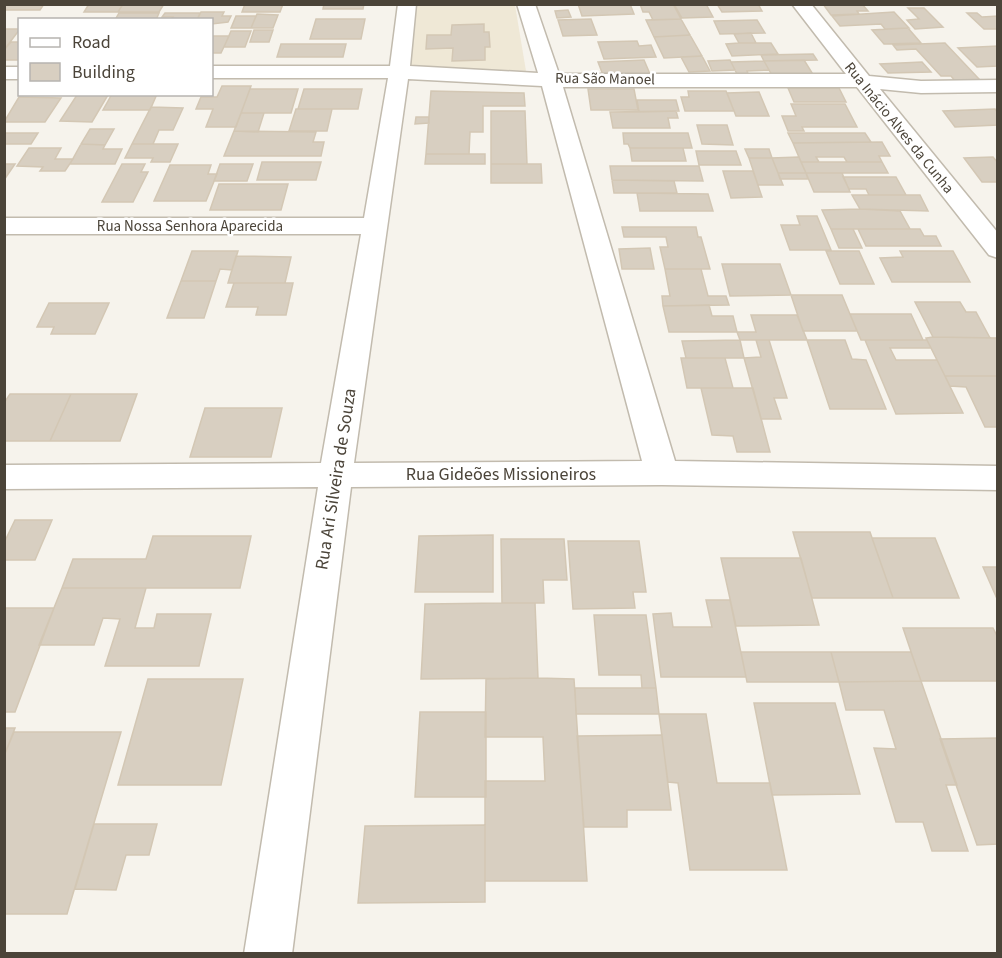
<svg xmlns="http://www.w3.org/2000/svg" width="1002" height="958" viewBox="0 0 1002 958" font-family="'Source Sans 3',sans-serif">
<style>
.education{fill:#efe8d6}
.building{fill:#d8cfc1;stroke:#d3c7b4;stroke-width:1.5}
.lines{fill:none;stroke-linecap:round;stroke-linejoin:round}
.street-casing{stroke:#c2bbae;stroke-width:3}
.street{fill:#fff;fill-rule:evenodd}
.labels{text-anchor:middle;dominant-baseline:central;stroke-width:5;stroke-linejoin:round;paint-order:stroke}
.far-street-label{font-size:15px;fill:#4b4439;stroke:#fff}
.street-label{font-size:18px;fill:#4b4439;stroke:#fff}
</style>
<rect width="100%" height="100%" fill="#f6f3ec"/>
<path class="education" d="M416 5H515L526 71 408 70Z"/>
<path class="building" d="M4 4H44L40 10H4Z
M89 4H123L118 12H84Z
M123 4H164L159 12H118Z
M245 4H283L280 12H242Z
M324 4H364L363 9H323Z
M578 4H630L634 14 582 16Z
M640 4H673L681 19 653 20 649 12H643Z
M674 4H706L713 17 682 18Z
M717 4H758L762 11 722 12Z
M823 4H862L868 11H857L859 14 831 15Z
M908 8H924L943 27 915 29 907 20 919 19Z
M568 10 571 17 557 18 555 11Z
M201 12H224L222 16H231L228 22 212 24V20H197Z
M894 12 909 28 885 29 881 24 840 26 832 16Z
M119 13H159L156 20H115Z
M165 13H200L197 20H171L173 17H162Z
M967 13H977L982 17 998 16V29H984Z
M257 14 278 15 273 28H251Z
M236 16H256L251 28H231Z
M316 19H365L361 39H310Z
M591 19 597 35 563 36 558 20Z
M681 19 690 35 654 37 646 20Z
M757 20 765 33 720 34 714 21Z
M484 24V32H489L490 47H485V60L452 61 453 48 426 49 427 35H451L452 25Z
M908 28 921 43 884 44 872 30Z
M4 29H20L4 50Z
M254 30H273L269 42H250Z
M231 31H251L245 47H224Z
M751 33 756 43H739L734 34Z
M690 35 702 56 664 58 654 37Z
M212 36H229L221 53H212Z
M637 41 639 46 651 45 656 57 604 59 598 42Z
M11 42H20V60H4V50Z
M739 43H771L778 54 732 56 726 44Z
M945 43 980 80 955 81 951 76H941L916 49 897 50 893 45Z
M281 44H346L343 57H277Z
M998 46V66L977 67 958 48Z
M813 54 817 60 764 61 761 55Z
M702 56 710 71 689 72 681 57Z
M644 60 650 74 603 75 598 62Z
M730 60 735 70 712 71 708 61Z
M804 60 814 76 773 77 764 61Z
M764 61 769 70 747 71 749 76H738L731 62Z
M922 62 931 72 888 73 880 64Z
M222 86H251L236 127H206L213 109H196L201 97H217Z
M788 88H839L846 102H794Z
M250 89H298L291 113H241Z
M304 89H362L358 109H298Z
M588 89H634L638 110H591Z
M431 91 524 93 525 106H483V132H470L469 154H426Z
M688 91H726L734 111H685L681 97H689Z
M759 92 769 116H736L727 93Z
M112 94H157L150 110H103Z
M77 95H108L92 122 60 121Z
M19 97 61 98 45 122H4Z
M637 100H676L679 111 639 112Z
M791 104H845L857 127H802L804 131H788L782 116H796Z
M151 107 183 108 173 130H159L153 144H132Z
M296 109H332L327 131H289Z
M995 109 998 113V125L955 127 943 111Z
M491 111H525L527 164H491Z
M676 111 678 118H668L670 128H613L610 112Z
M241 113H264L258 132 234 131Z
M416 117H429V123L415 124Z
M697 125H727L733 145 702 144Z
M90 129H114L105 145 81 144Z
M234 131 316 132 313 142H324L321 156H224Z
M4 133H38L31 144H4Z
M623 133H688L692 148H630L628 144H624Z
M788 133H865L871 142 793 143Z
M882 142 890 156H879L882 162H847L844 157H816L819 162H801L793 143Z
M81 144 105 145 103 149H122L115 164H70Z
M132 144H178L170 162H151L153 158H125Z
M29 148H61L55 159H73L65 171H40L43 167 17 166Z
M630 148H683L686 161H632Z
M745 149H769L772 158H749Z
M696 151H736L741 165H699Z
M426 154H485V164H425Z
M799 157 806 173H778L772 158Z
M993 157 998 163V182H982L964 158Z
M749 158H772L783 185H758Z
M262 162H321L316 180H257Z
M801 162H882L888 173H806Z
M4 164H15L4 180Z
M122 164H145L141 172H148L133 202H102Z
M220 164H253L247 181H214Z
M491 164H541L542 183H491Z
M170 165H211L208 174H217L206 201H154Z
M610 166H699L703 181 612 180Z
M723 171H753L762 197 731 198Z
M778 173H806L808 179H780Z
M806 173H842L850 192H814Z
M843 177H896L906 195H869L866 189H849Z
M612 180 674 181 677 193H614Z
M219 184H288L281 210H210Z
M637 193 708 194 713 211H640Z
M852 195H920L928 211 860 209Z
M860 209 900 211 910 229H831L822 210Z
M797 216H817L831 250H790L781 225H800Z
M622 227H696L698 237H701L710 269H665L660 247H668L666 237H624Z
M831 229H853L862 248H839Z
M858 229H920L924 236H936L941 246H866Z
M650 248 654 269H622L619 249Z
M192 251H238L232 270 220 269 216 281H181Z
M826 251H859L874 284H840Z
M900 251H953L970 282H892L880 258 903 257Z
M236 256 291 257 285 283H228Z
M722 264H780L791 295 730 296Z
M665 269H701L708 296H726L729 305 663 306 662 296H670Z
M181 281H216L204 318H167Z
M234 283H293L286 315H256L258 307H226Z
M791 295H842L857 331H803Z
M915 302H960L966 312H976L990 338 933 337Z
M49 303H109L95 334H51L54 327H37Z
M709 305 712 316H733L737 332H669L663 306Z
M850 314H911L923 340H861Z
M751 315H797L807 340H740L737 332H756Z
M933 337 998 338V376H945L926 338Z
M740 340 744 358H686L682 341Z
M756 340H769L787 398H774L781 419H761L744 358 761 357Z
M807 340H845L852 359 866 360 886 409H830Z
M865 340H927L931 348H890L896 360H937L963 413 896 414Z
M681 358H725L733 388H687Z
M945 376H998V427H985L966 387 950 386Z
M701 388H753L770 452H737L733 436 712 435Z
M10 394H71L50 441H4V403Z
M71 394H137L120 441H50Z
M205 408H282L271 457H190Z
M15 520H52L35 560H4V543Z
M793 532H870L893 598H812Z
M493 535V592H415L419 536Z
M153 536H251L240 588H62L73 559H146Z
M872 538H935L959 598H893Z
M501 539H564L567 580H543L544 603H502Z
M568 541H639L646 592H633L635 608 573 609Z
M721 558H801L819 625 736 626Z
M983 567H998V601Z
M62 588H146L135 628H154L157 614H211L199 666H105L120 619 103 618 94 645H39Z
M706 600H730L746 677H661L653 614 671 613 673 627H712Z
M502 603H535L538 678 421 679 425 604Z
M4 608H54L15 712H4Z
M594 615H646L656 688H642L641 675H599Z
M903 628H993L998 638V681H921Z
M741 652H831L839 682H747Z
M831 652H911L921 681 839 682Z
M538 678 574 679 587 881H485V781H545L543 737H485L486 679Z
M148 679H243L221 785H118Z
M921 681 957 785H946L968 851H932L923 822H896L874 748 896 749 884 710H846L839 682Z
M575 688H656L659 714H576Z
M754 703H835L860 794 772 795Z
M420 712H486V797H415Z
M659 714H706L717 783H770L787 870H690L678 783 668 782Z
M4 728H15L4 756Z
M14 732H121L67 914H4V756Z
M662 735 671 810H627V827H584L577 736Z
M998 738V844L977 845 940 739Z
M94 824H157L149 855H126L116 890 75 889Z
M485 825V902L358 903 365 826Z"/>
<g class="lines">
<defs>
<path id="street" d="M398 4H416L410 66 538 73 517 4H535L559 74H846L792 4H811L869 76 921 81 998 80V92L921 93 880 89 998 233V258L989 255 857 87H563L675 461 998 466V490L662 485 351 487 292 954H244L318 487 4 489V465L321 463 361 234H4V218H364L388 78H212V66H390ZM408 79 542 86 642 461 354 463Z
M4 67H20V79H4Z"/>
</defs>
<use href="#street" class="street-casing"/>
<use href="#street" class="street"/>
</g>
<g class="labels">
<g class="far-street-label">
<text transform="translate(605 79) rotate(1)">Rua São Manoel</text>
<text transform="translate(899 128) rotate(51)">Rua Inácio Alves da Cunha</text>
<text x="190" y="226">Rua Nossa Senhora Aparecida</text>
</g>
<g class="street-label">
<text x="501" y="474">Rua Gideões Missioneiros</text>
<text transform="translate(336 479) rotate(-81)">Rua Ari Silveira de Souza</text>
</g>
</g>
<rect width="1002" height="958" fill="none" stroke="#4b4439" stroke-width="12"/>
<rect x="18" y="18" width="195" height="78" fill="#ffffff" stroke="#b7b4b0" stroke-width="1.5"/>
<rect x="30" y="38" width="30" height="9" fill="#ffffff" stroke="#b7b4b0" stroke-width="1.5"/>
<text x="72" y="48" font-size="18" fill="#4b4439">Road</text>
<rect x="30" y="63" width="30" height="18" fill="#d8cfc1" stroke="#b7b4b0" stroke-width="1.5"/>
<text x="72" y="78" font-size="18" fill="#4b4439">Building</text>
</svg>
